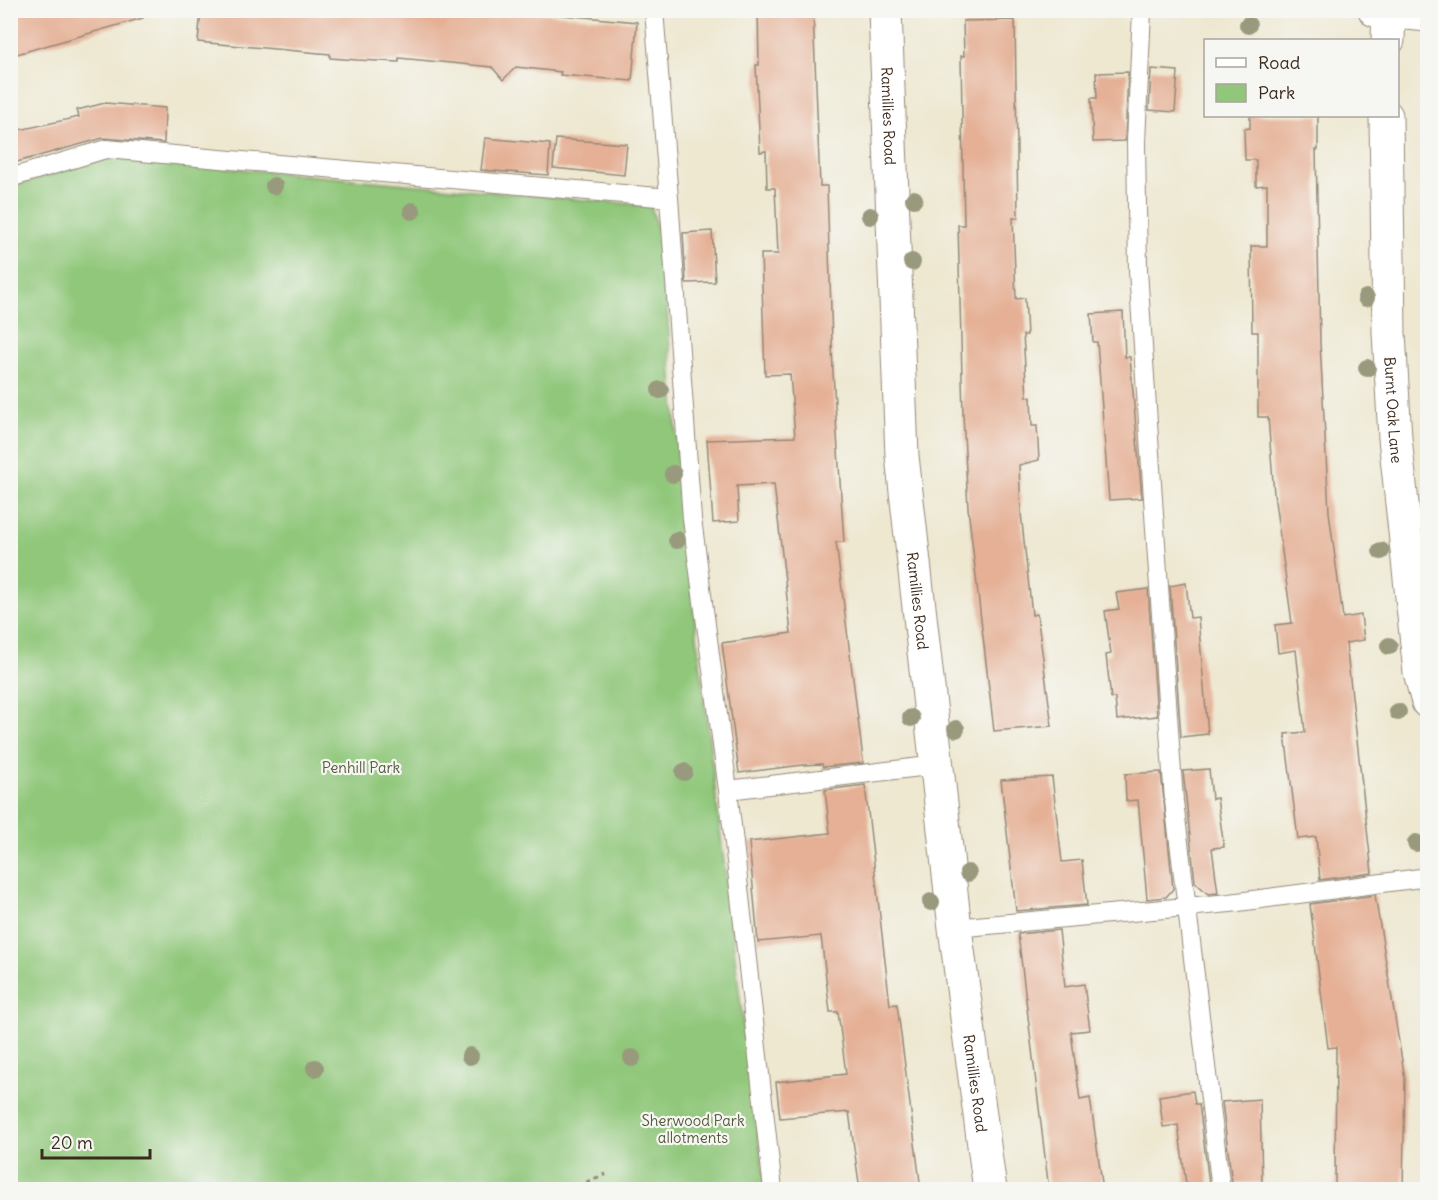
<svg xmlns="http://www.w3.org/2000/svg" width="1438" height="1200" viewBox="0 0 1438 1200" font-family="Delius,sans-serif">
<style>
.green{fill:#90c77a;stroke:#66784c;stroke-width:1.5}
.building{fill:#e5b095}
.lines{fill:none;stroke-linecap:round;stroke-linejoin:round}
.service-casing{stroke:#948978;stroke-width:20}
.minor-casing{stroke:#948978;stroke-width:35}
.path{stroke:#948978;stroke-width:4;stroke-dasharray:4.5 4.5;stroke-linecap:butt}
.service{stroke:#fff;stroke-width:18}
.minor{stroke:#fff;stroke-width:33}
.tree{fill:#99997e}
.labels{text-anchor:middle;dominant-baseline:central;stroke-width:4.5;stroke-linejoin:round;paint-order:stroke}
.street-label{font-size:15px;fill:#3b2a1e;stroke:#f6f6f2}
.park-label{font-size:15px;fill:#54593a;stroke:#f6f6f2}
</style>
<rect width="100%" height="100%" fill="#f6f6f2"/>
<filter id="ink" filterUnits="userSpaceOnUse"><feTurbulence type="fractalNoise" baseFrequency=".0167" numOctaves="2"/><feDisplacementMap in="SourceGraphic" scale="12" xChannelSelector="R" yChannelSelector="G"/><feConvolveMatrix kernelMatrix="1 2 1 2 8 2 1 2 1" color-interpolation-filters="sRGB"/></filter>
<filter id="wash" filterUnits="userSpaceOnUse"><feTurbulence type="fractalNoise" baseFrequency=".008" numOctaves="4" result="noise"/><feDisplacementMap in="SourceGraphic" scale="24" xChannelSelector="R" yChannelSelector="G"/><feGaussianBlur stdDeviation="1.35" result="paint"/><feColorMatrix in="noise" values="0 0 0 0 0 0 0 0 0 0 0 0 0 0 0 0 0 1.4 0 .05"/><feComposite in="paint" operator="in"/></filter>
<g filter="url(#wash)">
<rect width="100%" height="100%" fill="#eee8d1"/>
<path class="green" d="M108 157 651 206 662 244 683 518 747 1057 766 1189H11V187Z"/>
<g id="blocks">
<path class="building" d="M10 10H142L143 18 10 56Z
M201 10H509L637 22 632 81 560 75 561 72 516 67 503 80 492 67 399 58V62L357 60 330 58V54L198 42Z
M758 10H813L820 186H827L833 373 844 542H836L863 759V763L823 767 822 764 803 765 739 773 722 643 791 633 774 484 737 486 739 521 713 523 707 440 795 437 790 374 765 375 761 254H778L775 188H767L766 151 760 152 756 65H759Z
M1015 20 1018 218H1013L1016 299 1025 298 1027 335H1023L1027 397H1031L1032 426H1037L1039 460 1019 465 1021 513 1032 615 1037 614 1052 726 994 731 968 508 963 415 958 225H964L961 56H964L963 21Z
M1151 69 1178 71 1175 112 1149 110Z
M1128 72 1125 141 1093 142 1091 98H1097L1096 73Z
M105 103 165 108 164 143 103 138 10 164V132L79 117 77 110Z
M1250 116H1318V150H1316L1320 343 1329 512 1343 618 1361 615 1364 640 1346 643 1372 873 1320 880 1316 837 1298 839 1285 734 1305 732 1296 650 1278 653 1275 625 1292 623 1274 494 1268 417H1258V332H1252L1251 246H1267V185L1256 186V160H1245L1244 129 1250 128Z
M485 138 550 144 548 175 481 170Z
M556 139 627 144 624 175 553 168Z
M712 231 715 282 686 283 683 233Z
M1123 312 1125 357H1130L1142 498 1109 500 1097 342H1093L1091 314Z
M1186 583 1190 618 1198 617 1208 734 1181 737 1170 586Z
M1148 589 1157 716 1117 720 1115 698H1111L1106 655 1111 654 1105 611 1119 609 1116 593Z
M1209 769 1212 799 1217 798 1224 847 1212 848 1218 893 1208 894 1195 882 1183 771Z
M1161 772 1173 889 1166 897 1147 899 1138 800 1126 801 1125 774Z
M1052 777 1062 862 1082 860 1087 905 1016 911 1001 780Z
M865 785 890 1005 897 1004 921 1190H865L864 1183H859L849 1112 780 1118 776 1082 846 1074 838 1012H830L821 936 758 942 749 842 830 833 825 790Z
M1375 895 1405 1079 1403 1190 1335 1187 1336 1047 1328 1048 1310 904Z
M1059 930 1065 987 1084 984 1090 1030 1071 1032 1080 1100 1090 1098 1103 1190H1049L1018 934Z
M1193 1091 1195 1104H1199L1209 1184H1186L1178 1125 1163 1127 1159 1096Z
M1260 1099 1262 1183H1232L1222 1102Z"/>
</g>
</g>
<g filter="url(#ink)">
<use href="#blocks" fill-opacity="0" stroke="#948978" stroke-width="1.5"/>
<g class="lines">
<defs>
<path id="service" d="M1142 10 1136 142 1138 270 1155 529 1174 801 1221 1190
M10 178 106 149 669 198 654 10
M669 198 692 519 728 790
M955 928 1230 903 1428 877
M773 1190 728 790 937 765"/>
<g id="minor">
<path id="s1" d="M885 10 902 456 955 928 990 1190"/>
<path d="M1375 10 1428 15"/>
<path d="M1388 40 1389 10"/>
<path id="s2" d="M1386 116 1389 333 1395 438 1420 672 1428 702"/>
</g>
</defs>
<use href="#service" class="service-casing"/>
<use href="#minor" class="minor-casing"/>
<path class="path" d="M570 1190 606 1174"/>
<use href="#service" class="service"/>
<use href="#minor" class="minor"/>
</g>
<g class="tree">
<circle cx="1248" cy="25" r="9"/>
<circle cx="274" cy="186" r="9"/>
<circle cx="914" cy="199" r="9"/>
<circle cx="412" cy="211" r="9"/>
<circle cx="870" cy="216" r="9"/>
<circle cx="912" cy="262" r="9"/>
<circle cx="1366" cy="298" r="9"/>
<circle cx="1367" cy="368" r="9"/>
<circle cx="660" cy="390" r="9"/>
<circle cx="673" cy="474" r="9"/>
<circle cx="677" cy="540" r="9"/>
<circle cx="1381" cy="551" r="9"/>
<circle cx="1389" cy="646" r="9"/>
<circle cx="1398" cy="712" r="9"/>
<circle cx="911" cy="718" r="9"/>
<circle cx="956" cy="729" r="9"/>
<circle cx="684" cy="772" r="9"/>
<circle cx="1416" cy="843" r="9"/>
<circle cx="968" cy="873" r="9"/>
<circle cx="931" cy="902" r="9"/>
<circle cx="470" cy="1056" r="9"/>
<circle cx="632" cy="1058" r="9"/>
<circle cx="315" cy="1068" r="9"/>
</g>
</g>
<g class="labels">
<g class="street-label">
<text stroke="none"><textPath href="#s1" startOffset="106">Ramillies Road</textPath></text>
<text stroke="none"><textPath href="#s2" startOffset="294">Burnt Oak Lane</textPath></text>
<text stroke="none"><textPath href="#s1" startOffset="592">Ramillies Road</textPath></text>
<text stroke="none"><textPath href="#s1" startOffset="1078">Ramillies Road</textPath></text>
</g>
<g class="park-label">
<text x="361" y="767">Penhill Park</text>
<text x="693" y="1120">Sherwood Park<tspan x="693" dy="17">allotments</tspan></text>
</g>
</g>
<rect width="1438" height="1200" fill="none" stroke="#f6f6f2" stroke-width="36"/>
<rect x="1204" y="39" width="195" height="78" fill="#f6f6f2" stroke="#aba49d" stroke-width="1.5"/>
<rect x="1216" y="58" width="30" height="9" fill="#ffffff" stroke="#aba49d" stroke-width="1.5"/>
<text x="1258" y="69" font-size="18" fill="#3b2a1e">Road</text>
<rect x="1216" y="84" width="30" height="18" fill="#90c77a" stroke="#aba49d" stroke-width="1.5"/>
<text x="1258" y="99" font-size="18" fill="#3b2a1e">Park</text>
<path d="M42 1149v9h108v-9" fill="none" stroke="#3b2a1e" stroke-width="3"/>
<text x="51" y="1149" font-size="18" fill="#3b2a1e" stroke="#f6f6f2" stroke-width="4.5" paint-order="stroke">20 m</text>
</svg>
